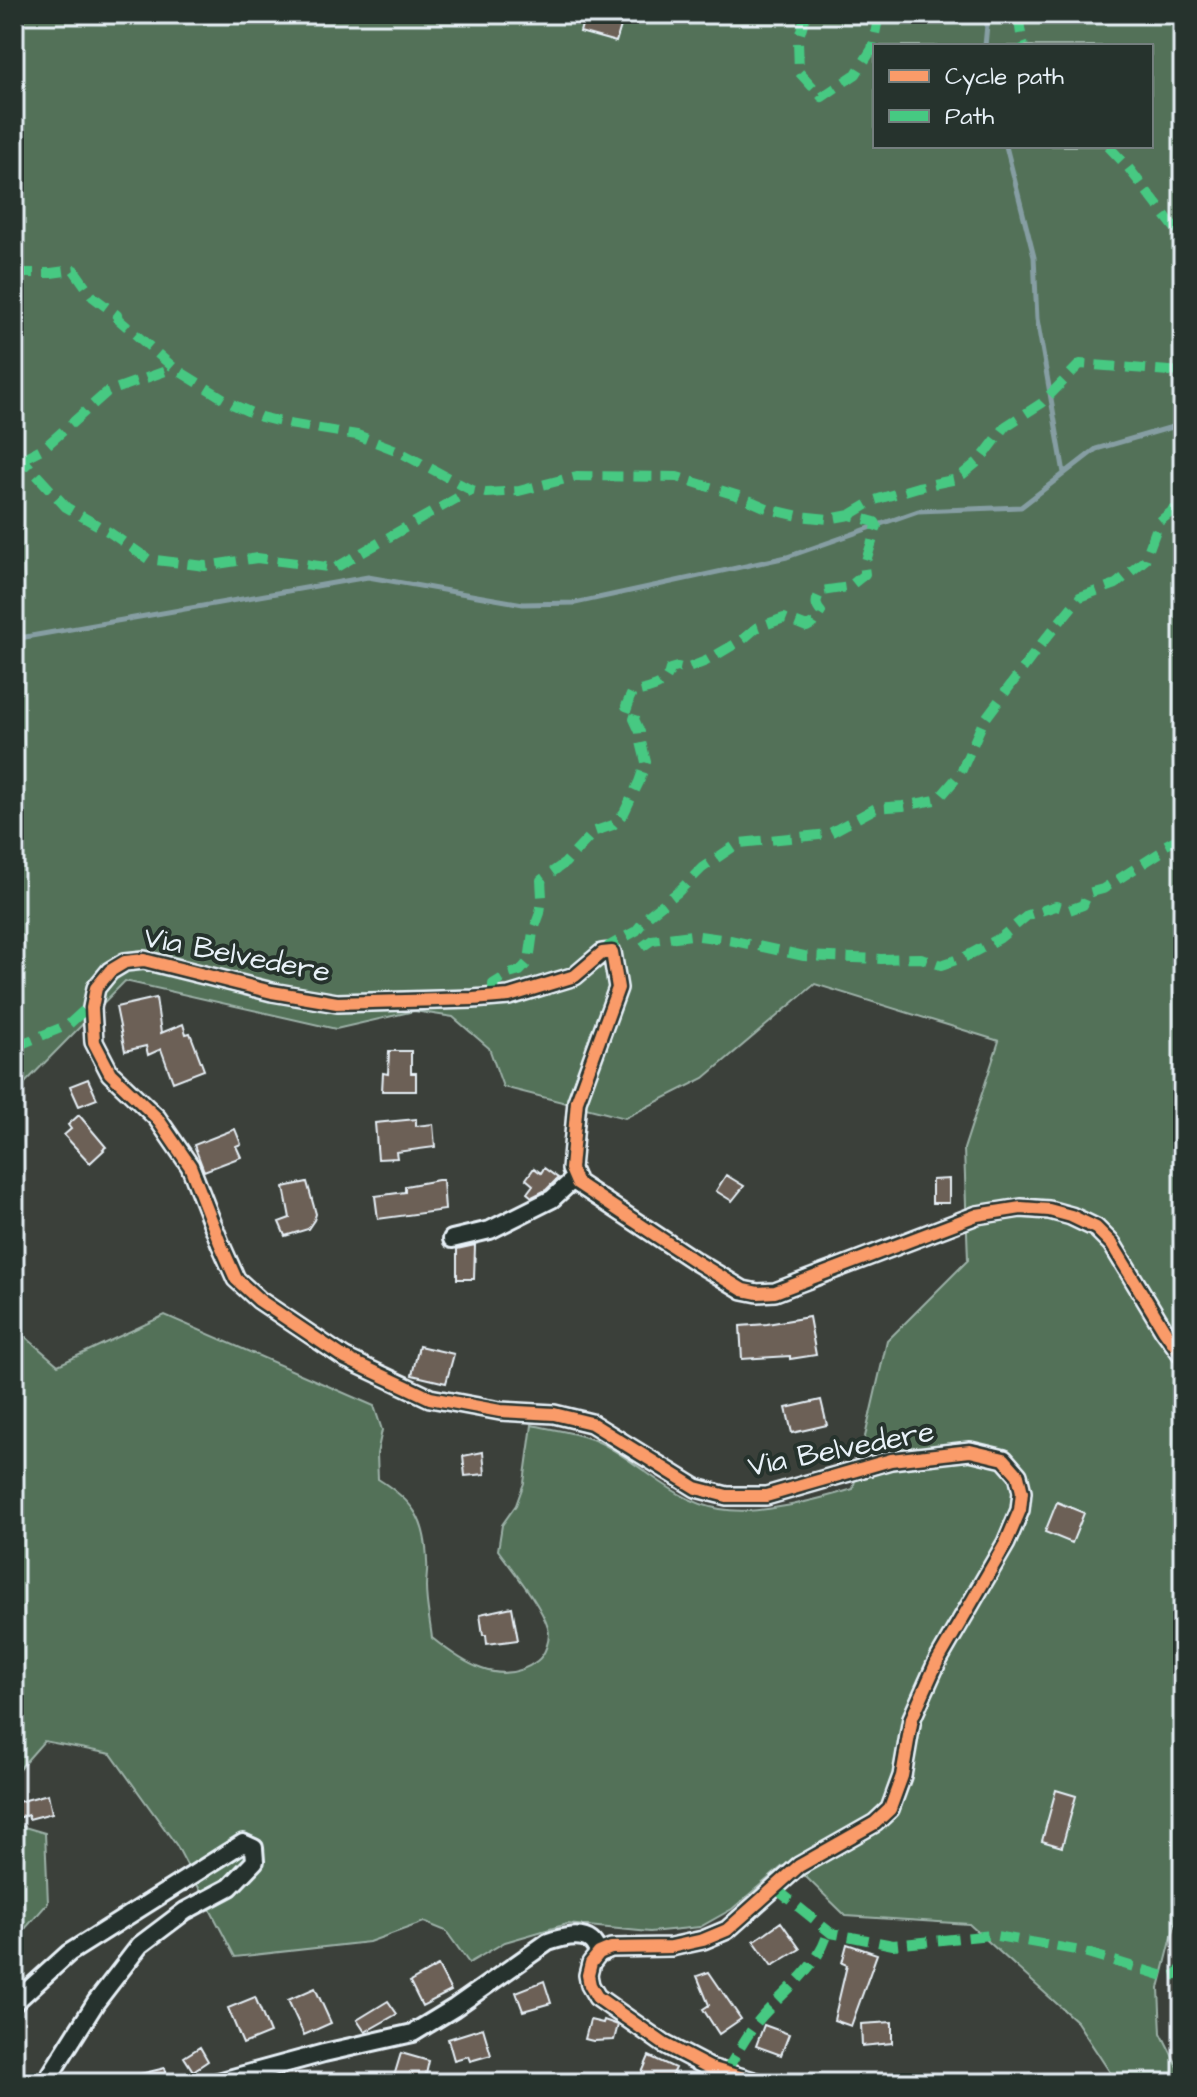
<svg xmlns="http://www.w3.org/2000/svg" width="1197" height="2097" viewBox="0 0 1197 2097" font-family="'Architects Daughter',sans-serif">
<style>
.green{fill:#527159;stroke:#9db1a8;stroke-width:2;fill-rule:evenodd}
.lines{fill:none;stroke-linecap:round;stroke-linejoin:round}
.stream{stroke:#869ea3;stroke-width:5}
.building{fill:#6c6057;stroke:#e8f1f8;stroke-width:2}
.minor-casing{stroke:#e8f1f8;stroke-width:22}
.minor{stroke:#26332d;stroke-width:16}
.quiet{stroke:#46c982;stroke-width:10;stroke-dasharray:20 10;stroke-linecap:butt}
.cycleway-casing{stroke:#26332d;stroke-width:17}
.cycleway{stroke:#fa9b69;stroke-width:12}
.labels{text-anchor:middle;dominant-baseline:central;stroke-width:8;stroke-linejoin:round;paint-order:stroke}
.street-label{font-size:30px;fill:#e8f1f8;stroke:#26332d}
</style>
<rect width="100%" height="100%" fill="#3b403a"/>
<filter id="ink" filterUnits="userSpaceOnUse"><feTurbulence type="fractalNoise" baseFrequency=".0125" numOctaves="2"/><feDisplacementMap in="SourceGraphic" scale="16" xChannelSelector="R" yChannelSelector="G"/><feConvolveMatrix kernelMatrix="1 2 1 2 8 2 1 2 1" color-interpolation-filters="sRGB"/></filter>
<g filter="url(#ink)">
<path class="green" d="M14 14H1183V1893L1159 1988 1161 2033 1183 2077V2083H1117L1077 2022 969 1924 846 1916 805 1876 783 1866 732 1909 700 1927 650 1932 567 1924 505 1942 469 1963 446 1931 424 1922 369 1942 235 1957 177 1846 111 1754 44 1741 14 1775V1327L58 1365 165 1315 374 1406 382 1430 377 1454 378 1479C413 1501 426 1519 427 1562 428 1570 426 1579 426 1587 426 1604 430 1621 432 1638 462 1662 500 1689 537 1661 545 1655 551 1639 548 1628 541 1604 513 1571 498 1550L502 1525 516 1505 524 1483 532 1425C555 1430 581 1433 603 1444 643 1465 674 1501 720 1509 759 1516 816 1500 853 1489L887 1341 968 1260 964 1149 999 1041 815 984 704 1078 625 1118 503 1087 489 1048 453 1017 414 1011 336 1029 125 981 14 1094ZM875 46H1151V146H875Z
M14 1824 45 1833 48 1903 24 1930 14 1928Z"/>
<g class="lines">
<path class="stream" d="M985 46 988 14
M1006 146 1034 257 1037 319 1064 473
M14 639 368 577 523 604 575 603 787 557 918 511 1021 507 1096 449 1183 424"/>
</g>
<path class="building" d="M585 14H615L624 16 616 42 580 32Z
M156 998 161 1033 183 1024 186 1034 190 1033 204 1070 173 1082 161 1049 148 1055 146 1046 125 1051 116 1007Z
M389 1051H411V1073H416V1091H382L383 1073 388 1074Z
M88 1079 97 1099 79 1106 70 1086Z
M79 1115 106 1147 103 1149 104 1150 90 1163 64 1135 71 1129 68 1125Z
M416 1119V1126L433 1124 435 1147 396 1152 397 1158 378 1159 375 1123Z
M235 1129 241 1144 236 1146 241 1157 204 1171 194 1145Z
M534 1168 541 1173 544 1168 558 1178 546 1190 532 1197 527 1193 533 1185 526 1179Z
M726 1175 744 1186 732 1201 716 1191Z
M949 1179V1203H932V1180Z
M438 1180H443L445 1210 378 1219 375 1196 405 1192V1186Z
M307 1182 316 1214 314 1220 308 1229 285 1236 279 1222 290 1218 284 1187Z
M475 1245 474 1279H457V1249Z
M809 1317 816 1355 790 1359V1356L742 1359 740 1326 767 1324Z
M419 1346 454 1354 446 1383 412 1375Z
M821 1400 827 1425 792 1433 786 1408Z
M483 1452 485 1474 465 1476 463 1456Z
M1057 1502 1084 1513 1072 1543 1045 1532Z
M512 1607 518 1640 487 1644 486 1635H483L480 1614Z
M1056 1790 1076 1796 1062 1847 1042 1841Z
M48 1794 52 1813 29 1819 28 1815 14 1819V1803Z
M781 1922 800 1949 772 1966 754 1941Z
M847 1944 877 1954 851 2026 834 2020 847 1965 842 1963Z
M438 1966 451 1991 422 2006 410 1982Z
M709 1972 741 2019 719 2034 703 2009 709 2005 697 1976Z
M544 1981 551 2003 523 2011 516 1992Z
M315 1988 331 2023 304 2035 288 2000Z
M255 1997 270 2033 243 2044 228 2008Z
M388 2001 397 2014 365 2032 357 2020Z
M590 2020 603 2023 604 2020 618 2025 614 2040 593 2041 585 2039Z
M892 2022V2043L862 2046 861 2024Z
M764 2025 789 2034 781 2055 756 2046Z
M483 2028 491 2055 470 2061 468 2056 454 2060 448 2039Z
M200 2047 208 2061 193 2071 184 2057Z
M401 2053 429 2061 424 2083H392Z
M649 2056 675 2068 668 2083H659L641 2075Z
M165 2068 169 2083H125L124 2078Z"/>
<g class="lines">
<defs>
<path id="minor" d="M452 1239 490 1230 552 1199 575 1178
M14 2003 69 1953 243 1843 254 1848 255 1861 230 1887 185 1911 140 1945 96 2002 45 2083
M214 2083 324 2053 413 2033 454 2008 548 1942C560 1938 580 1932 591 1941 595 1944 596 1949 599 1953
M760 2083 710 2068 664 2044 614 2009 597 1997 590 1985 588 1975 591 1963 599 1953 611 1948 671 1947 703 1940 727 1930 799 1866 875 1823 890 1809 902 1776 912 1718 937 1662 1006 1543 1020 1510 1022 1492 1018 1475 1004 1459 970 1451 891 1460 766 1496H727L696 1488 591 1423 554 1414 500 1411 430 1398 345 1358 259 1300 236 1279 220 1243 190 1166 157 1118 110 1073 94 1042 92 1008 96 988 110 971 125 962 144 960 272 992 337 1003 473 999 509 996 575 976 602 953 612 952 618 988 577 1101 571 1169 577 1183 695 1261 743 1290 758 1293 775 1292 977 1215 1021 1208 1049 1210 1071 1216 1096 1228 1112 1244 1164 1330 1183 1356"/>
</defs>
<use href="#minor" class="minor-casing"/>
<use href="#minor" class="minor"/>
<path class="quiet" d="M806 14 798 40 799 72 822 97 856 74 872 49 879 14
M1018 14 1022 41 1024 46
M1108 146 1127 166 1174 227 1183 232
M14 273H51L74 270 93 297 117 315 118 319 174 368 234 405 261 417 289 424 357 435 396 450 471 490 486 493 519 491 577 476 677 477 739 496 769 509 799 516 829 519 850 515 875 522 877 526 864 567 865 574 849 587 821 591C816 600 814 604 821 612L814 623 807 627 784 618 756 628 742 640 706 661 686 669 677 667 670 669C666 689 648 688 632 693L626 706 637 710 634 719 640 732 641 742 646 762 639 782 624 813 613 825 595 831 565 863 541 880 542 897 540 913 533 932 529 961 520 971 509 974 493 984 494 997
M14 459H22L66 507 109 532 148 559 205 566 257 558 335 568 471 490
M22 459 45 447 107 392 174 368
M850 515 875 500 918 487 957 479 981 459 1006 426 1042 403 1080 364 1183 372
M642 947 652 940 692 935 730 940 804 956 881 959 921 958 941 965 965 957 1000 938 1028 915 1056 906 1069 910 1083 905 1088 893 1103 889 1161 852 1166 845 1183 836
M602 953 609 946 636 931 649 915 678 892 702 868 739 843 828 834 876 808 903 806 935 800 942 795 960 774 983 722 1042 643 1080 597 1116 584 1145 560 1159 522 1183 502
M14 1047 68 1025 93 1002
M775 1888 831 1933 893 1945 991 1935 1081 1951 1167 1977 1176 1975 1183 1967
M725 2073C735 2057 744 2040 755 2025 777 1996 821 1967 828 1931"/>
<defs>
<path id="cycleway" d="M760 2083 710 2068 664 2044 614 2009 597 1997 590 1985 588 1975 591 1963 599 1953 611 1948 671 1947 703 1940 727 1930 799 1866 875 1823 890 1809 902 1776 912 1718 937 1662 1006 1543 1020 1510 1022 1492 1018 1475 1004 1459 970 1451 891 1460 766 1496H727L696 1488 591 1423 554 1414 500 1411 430 1398 345 1358 259 1300 236 1279 220 1243 190 1166 157 1118 110 1073 94 1042 92 1008 96 988 110 971 125 962 144 960 272 992 337 1003 473 999 509 996 575 976 602 953 612 952 618 988 577 1101 571 1169 577 1183 695 1261 743 1290 758 1293 775 1292 977 1215 1021 1208 1049 1210 1071 1216 1096 1228 1112 1244 1164 1330 1183 1356"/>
</defs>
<use href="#cycleway" class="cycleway-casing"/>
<use href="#cycleway" class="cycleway"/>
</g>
</g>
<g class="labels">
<g class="street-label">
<text transform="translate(237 955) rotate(11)">Via Belvedere</text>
<text transform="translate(841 1449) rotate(-11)">Via Belvedere</text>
</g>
</g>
<rect width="1197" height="2097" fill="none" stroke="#26332d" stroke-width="48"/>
<rect x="24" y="24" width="1149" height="2049" fill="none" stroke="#e8f1f8" stroke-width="3" filter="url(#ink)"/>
<rect x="873" y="44" width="280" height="104" fill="#26332d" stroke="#747f7e" stroke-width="2"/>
<rect x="889" y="70" width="40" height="12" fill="#fa9b69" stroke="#747f7e" stroke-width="2"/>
<text x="945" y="84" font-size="24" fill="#e8f1f8">Cycle path</text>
<rect x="889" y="110" width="40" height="12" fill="#46c982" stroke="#747f7e" stroke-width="2"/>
<text x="945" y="124" font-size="24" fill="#e8f1f8">Path</text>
</svg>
